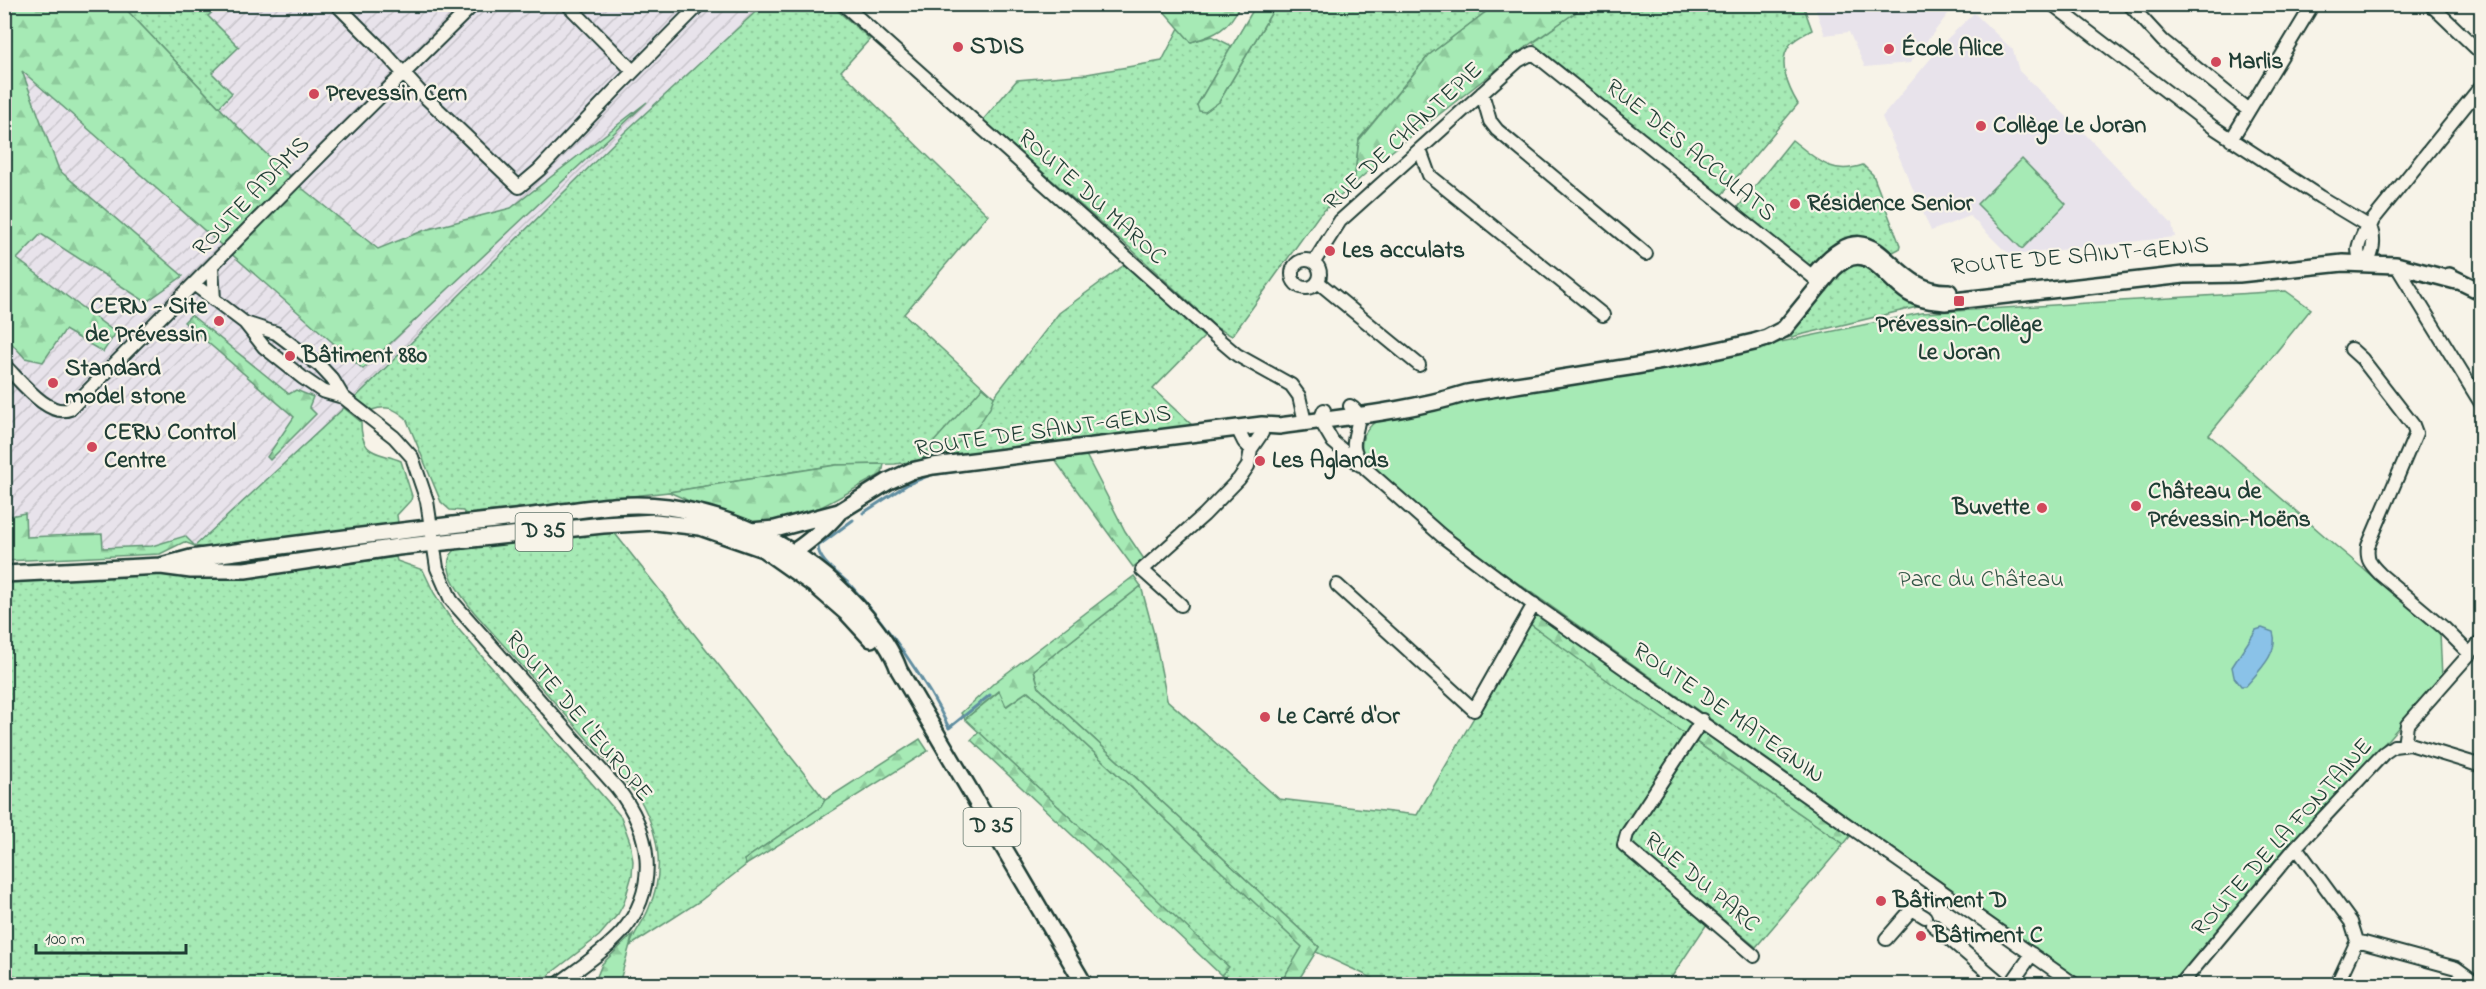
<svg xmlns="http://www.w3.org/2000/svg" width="2486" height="989" viewBox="0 0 2486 989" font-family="'Indie Flower',sans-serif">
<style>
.built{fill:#e8e3eb}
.industrial{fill:url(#industrial-furrows)}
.grass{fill:url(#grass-dots);stroke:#629474;stroke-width:1.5}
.forest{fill:url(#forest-firs);stroke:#629474;stroke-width:1.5}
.park{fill:#a6eab5;stroke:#629474;stroke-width:1.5}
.water{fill:#8ac2e8;stroke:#5f8da0;stroke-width:1.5}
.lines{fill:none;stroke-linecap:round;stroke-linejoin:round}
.stream{stroke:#5f8da0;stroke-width:3}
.minor-casing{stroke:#1f3d34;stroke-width:16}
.major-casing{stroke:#1f3d34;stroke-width:20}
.minor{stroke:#f7f3e8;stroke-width:12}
.major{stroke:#f7f3e8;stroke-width:15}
.poi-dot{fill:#d1495b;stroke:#f7f3e8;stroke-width:2}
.labels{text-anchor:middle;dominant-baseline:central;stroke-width:4.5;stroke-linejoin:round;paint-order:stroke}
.shield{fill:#f7f3e8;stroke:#60746a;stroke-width:1.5}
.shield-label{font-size:22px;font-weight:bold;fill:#1f3d34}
.poi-label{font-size:24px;font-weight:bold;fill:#1f3d34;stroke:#f7f3e8;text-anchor:start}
.street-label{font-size:24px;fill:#1f3d34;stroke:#f7f3e8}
.park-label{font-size:24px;fill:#335747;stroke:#f7f3e8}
</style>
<defs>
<pattern id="industrial-furrows" width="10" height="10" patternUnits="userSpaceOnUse" patternTransform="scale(1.5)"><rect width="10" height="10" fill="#e8e3eb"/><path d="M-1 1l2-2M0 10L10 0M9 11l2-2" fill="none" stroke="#c7c4ca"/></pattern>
<pattern id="grass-dots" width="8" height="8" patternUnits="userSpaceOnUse" patternTransform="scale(1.5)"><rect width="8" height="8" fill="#a6eab5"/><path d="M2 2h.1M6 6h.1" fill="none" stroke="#8eca9c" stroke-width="1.8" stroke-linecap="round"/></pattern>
<pattern id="forest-firs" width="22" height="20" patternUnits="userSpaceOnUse" patternTransform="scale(1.5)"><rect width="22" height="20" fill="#a6eab5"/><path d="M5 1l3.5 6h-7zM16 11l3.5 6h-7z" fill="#8eca9c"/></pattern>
</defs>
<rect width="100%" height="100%" fill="#f7f3e8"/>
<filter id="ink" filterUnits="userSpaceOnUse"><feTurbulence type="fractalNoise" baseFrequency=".0167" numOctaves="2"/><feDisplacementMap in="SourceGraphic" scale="12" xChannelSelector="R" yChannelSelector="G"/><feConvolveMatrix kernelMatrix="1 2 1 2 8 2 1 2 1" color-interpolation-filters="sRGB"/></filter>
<g filter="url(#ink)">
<path class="built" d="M1814 5V4L1955 5 1910 63 1865 67 1849 32 1825 35Z
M1974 13 2013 50 2019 71 2086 135 2172 224 2175 237 2013 255 2004 250 1970 216 1931 231 1882 117 1947 39Z"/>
<path class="industrial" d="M5 5H762L654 105 338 414 195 546 185 536 152 546 5 551Z"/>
<path class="grass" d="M1586 4 1803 5 1812 30C1805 34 1793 39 1789 46 1777 63 1789 89 1798 104L1720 197 1533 43Z
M122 5H219L208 16 239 47 212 73 232 93 219 107Z
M763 5H831L870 39 841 71 988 215 904 314 994 397 1059 313 1127 263 1204 337 1153 389 1193 426 1041 443 895 464 836 465 669 492 465 514 463 511 450 510 441 502 406 418C394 408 386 405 372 410L355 398 626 131Z
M1276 5H1495L1429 55 1359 139 1354 184 1319 215 1232 336 1217 328 1130 248 983 120 1017 80 1087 74 1162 61 1179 28 1191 42 1212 36 1232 46 1197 105 1219 102Z
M1792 140C1817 159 1830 176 1863 165L1873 175 1900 245 1899 249 1891 253 1810 268 1736 210Z
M1863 262 1917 307 1783 339 1841 267Z
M344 408 361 422C361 456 376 451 401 461L412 496 411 500 397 515 398 523 213 550 195 546Z
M613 531 825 800 821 807 744 860 746 865 700 901 630 946C634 931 644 922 649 908 666 870 658 831 638 796L474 612C462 597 434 562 458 548Z
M396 557 397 561 423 570 434 593 454 624 621 817 630 842 633 861 632 875 624 903 618 914 599 936 537 984H15L5 972V581L169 574 265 575Z
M1141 586 1154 634 1167 700 1279 799 1417 815 1529 623 1685 734 1618 837 1621 851 1707 924 1667 984H1385L1316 952 1319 947 1039 688 1034 670Z
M1000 691 1007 706 1028 691 1303 947 1280 984H1232L1221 975 1228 967 965 719Z
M1696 742 1844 844 1756 947 1633 845 1632 839Z"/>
<path class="forest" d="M5 5H122L238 127 303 189 378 249 425 230 511 208 647 102 363 369 22 71 59 170 183 276 146 302 41 234 17 259 116 333 103 352 65 330 43 362 25 358 5 336Z
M1163 5V4L1240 5C1229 29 1216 35 1191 42L1162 9Z
M1256 5H1276L1219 102 1205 112 1199 111 1197 105Z
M1495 5H1586L1523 49 1382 159 1354 184 1359 140 1429 55Z
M191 315 289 394 296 390 313 397 309 407 316 414 270 460 267 457 294 417 184 322Z
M983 387 994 397 990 408 978 426 940 458 922 460 931 445Z
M1086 455 1125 531 1144 559 1133 567 1054 459Z
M884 464 882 474C843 493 797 529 751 523 723 520 695 503 669 492L836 465Z
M25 513 26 537 102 534 103 548 152 546 185 536 195 546 184 542 160 554 5 561V517Z
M1134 576 1141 586 1034 670 1039 688 1319 947 1296 984H1280L1302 947 1028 691 1006 706 999 691 965 719 961 713 995 682Z
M1537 611 1852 834 1844 844 1611 683 1529 623Z
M979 732 1229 967 1221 975 971 740Z
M920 739 928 751 746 865 744 860 821 807 825 800Z
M633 934 619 984H594L602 964Z"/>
<path class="park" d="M2022 159 2066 204 2022 249 1977 204Z
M2286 291 2311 309 2209 435 2336 546 2440 633 2442 678 2172 984H2085L1454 538C1432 520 1367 475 1362 448 1360 435 1371 425 1380 417L1636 372 1921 313Z"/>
<path class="water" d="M2262 628 2273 632C2280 652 2258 672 2246 686H2241L2234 677 2232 667 2256 630Z"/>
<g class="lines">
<path class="stream" d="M863 513 908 484 930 475 1080 455
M853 520 818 546C818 563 842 575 852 587 887 626 927 681 949 728L990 695"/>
<defs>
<path id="minor" d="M336 4 385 53 422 94 519 187 539 170 617 88 700 4
M567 4 633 71
M843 4 1217 338 1237 355 1291 385 1299 396 1305 422
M2052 4 2213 127 2320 197 2370 227
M2129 4 2163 41 2248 110
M2430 4 2482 54
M1482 93 1490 121 1497 130 1646 254
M2231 140 2313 4
M1420 150 1429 175 1603 315
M1292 274a14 14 0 1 1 28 0a14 14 0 1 1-28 0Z
M1314 262 1340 221 1518 61 1533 53 1818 281
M2362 262C2354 251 2360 241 2365 230L2370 227 2373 220 2482 85
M2366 262C2374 254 2375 237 2370 227
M2396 265 2482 405
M212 267 214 300
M1318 282 1419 365
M195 285 245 323 264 347 303 378 322 391 343 397
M245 323 276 333 320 366 333 380 343 397 394 437 412 457 427 501 437 568 451 600 617 788C651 831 660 887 622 932 604 952 579 968 558 984
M2351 349 2362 359 2413 425 2416 433 2368 546C2366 560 2371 565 2380 574L2444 628 2469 653
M4 365C20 380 48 418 70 409L326 150 474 4
M1350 406C1367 415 1352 432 1354 447 1355 455 1361 462 1366 469L1442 536 1530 602 2074 984
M1324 410 1320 420 1333 442 1360 465
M1237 428 1244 442 1251 449
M1337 585 1474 710 1534 604
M1181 605 1142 570 1204 515 1239 479 1248 466 1251 449 1262 433V425
M1702 720 1627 834 1624 845 1754 956
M2404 745 2407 725 2482 640
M2296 847 2351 922 2357 941 2456 968 2478 984
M1933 925 2002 984
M1886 939 1912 909 1925 917
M2011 984 2032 954
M2181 984 2296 847 2384 753 2394 746 2410 744 2482 766
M2337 984 2357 941"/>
<path id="major" d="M1814 275C1879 197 1883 294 1949 292
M2449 276 2482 292
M751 531 775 529 839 512 889 481 911 471 933 466 1262 425 1279 426C1342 417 1407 412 1467 393 1563 377 1659 365 1754 342L1767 338 1784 329 1833 269C1867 235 1883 277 1909 293 1921 300 1933 301 1945 302L2184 275 2239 274 2343 263 2396 265 2456 281
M787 555C800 550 830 524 839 512
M161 566 191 558C302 543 413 529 524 517 572 512 620 500 668 507 745 518 817 557 866 617 879 633 892 650 899 670L1084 984
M4 574 161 566 191 570H245L398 547 603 525 655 522 700 527 763 549 817 587 848 614 871 639"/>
</defs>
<use href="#minor" class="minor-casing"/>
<use href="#major" class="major-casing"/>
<use href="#minor" class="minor"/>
<use href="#major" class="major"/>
</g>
</g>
<g class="poi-dot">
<circle cx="958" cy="47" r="6"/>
<circle cx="1889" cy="49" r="6"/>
<circle cx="2216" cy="62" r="6"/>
<circle cx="314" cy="94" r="6"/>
<circle cx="1981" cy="126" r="6"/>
<circle cx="1795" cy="204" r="6"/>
<circle cx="1330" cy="251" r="6"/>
<rect x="1953" y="295" width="12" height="12" rx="3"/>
<circle cx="219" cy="321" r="6"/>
<circle cx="290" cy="356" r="6"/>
<circle cx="53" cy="383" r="6"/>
<circle cx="92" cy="447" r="6"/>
<circle cx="1260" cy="461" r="6"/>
<circle cx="2136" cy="506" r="6"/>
<circle cx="2042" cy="508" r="6"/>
<circle cx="1265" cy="717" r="6"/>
<circle cx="1881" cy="901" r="6"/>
<circle cx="1921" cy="936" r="6"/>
</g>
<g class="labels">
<g class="shield">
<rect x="515.5" y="513" width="57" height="38" rx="4.5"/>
<rect x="963.5" y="808" width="57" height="38" rx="4.5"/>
</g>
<g class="shield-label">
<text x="544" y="532">D 35</text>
<text x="992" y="827">D 35</text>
</g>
<g class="poi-label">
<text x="970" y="47">SDIS</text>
<text x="1901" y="49">École Alice</text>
<text x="2228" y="62">Marlis</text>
<text x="326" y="94">Prevessin Cern</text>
<text x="1993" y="126">Collège Le Joran</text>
<text x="1807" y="204">Résidence Senior</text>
<text x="1342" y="251">Les acculats</text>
<text x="207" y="307" text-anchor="end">CERN - Site<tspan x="207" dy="28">de Prévessin</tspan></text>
<text x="1959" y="325" text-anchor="middle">Prévessin-Collège<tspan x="1959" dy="28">Le Joran</tspan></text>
<text x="302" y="356">Bâtiment 880</text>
<text x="65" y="369">Standard<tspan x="65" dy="28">model stone</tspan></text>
<text x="104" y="433">CERN Control<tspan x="104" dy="28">Centre</tspan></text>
<text x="1272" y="461">Les Aglands</text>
<text x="2148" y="492">Château de<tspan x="2148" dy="28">Prévessin-Moëns</tspan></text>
<text x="2030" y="508" text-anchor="end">Buvette</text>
<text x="1277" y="717">Le Carré d'Or</text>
<text x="1893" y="901">Bâtiment D</text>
<text x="1933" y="936">Bâtiment C</text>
</g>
<g class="street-label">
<text transform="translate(1404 137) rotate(-43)">RUE DE CHANTEPIE</text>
<text transform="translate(1690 151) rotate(39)">RUE DES ACCULATS</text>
<text transform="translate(252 197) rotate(-46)">ROUTE ADAMS</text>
<text transform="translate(1091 198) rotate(42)">ROUTE DU MAROC</text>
<text transform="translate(2080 257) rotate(-5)">ROUTE DE SAINT-GENIS</text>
<text transform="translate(1043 432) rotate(-8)">ROUTE DE SAINT-GENIS</text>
<text transform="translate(1728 714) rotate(35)">ROUTE DE MATEGNIN</text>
<text transform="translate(578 717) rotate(50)">ROUTE DE L'EUROPE</text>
<text transform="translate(2283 838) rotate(-48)">ROUTE DE LA FONTAINE</text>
<text transform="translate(1701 883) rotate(40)">RUE DU PARC</text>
</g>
<g class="park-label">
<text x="1981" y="580">Parc du Château</text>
</g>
</g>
<rect width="2486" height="989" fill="none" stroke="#f7f3e8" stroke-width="24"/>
<rect x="12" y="12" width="2462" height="965" fill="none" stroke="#1f3d34" stroke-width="2" filter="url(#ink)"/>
<path d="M36 944v9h150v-9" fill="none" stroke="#1f3d34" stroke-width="3"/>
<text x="45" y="944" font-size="18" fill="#1f3d34" stroke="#f7f3e8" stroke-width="4.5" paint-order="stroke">100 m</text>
</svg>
